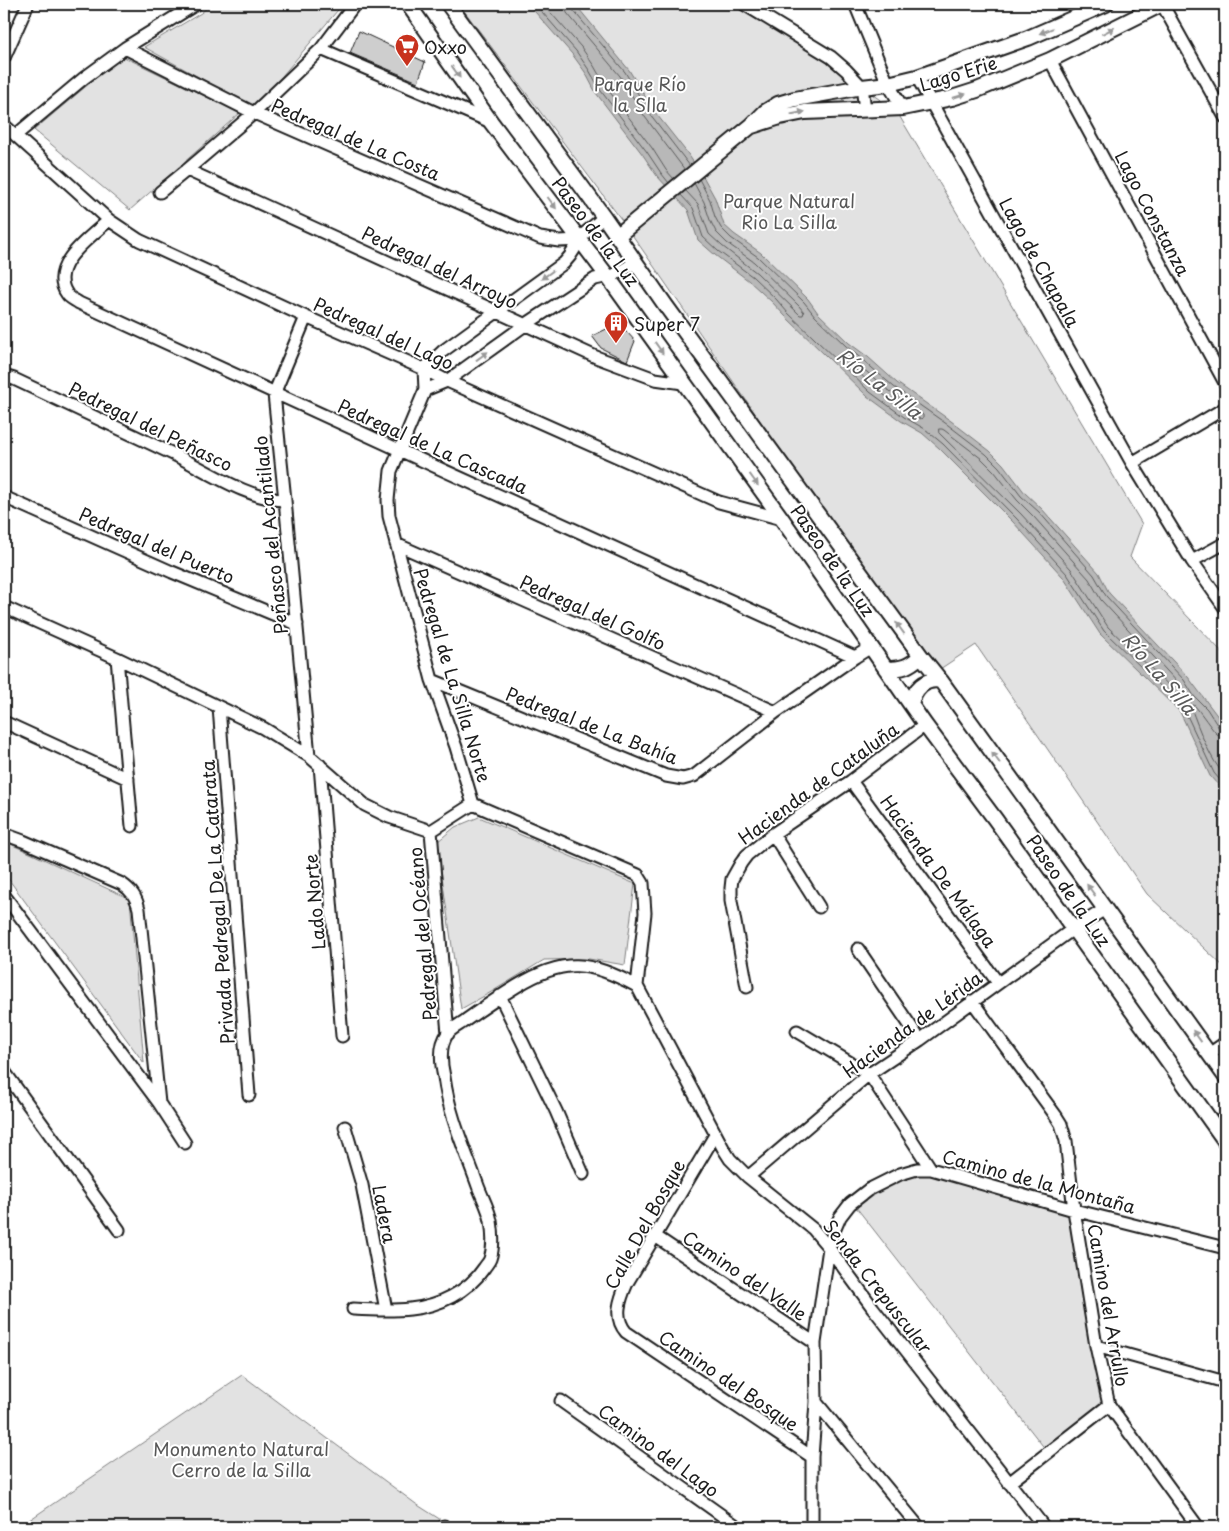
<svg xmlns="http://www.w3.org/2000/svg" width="1229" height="1531" viewBox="0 0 1229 1531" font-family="'Playpen Sans',sans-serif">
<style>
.green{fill:#e2e2e2;stroke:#7f7f7f}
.water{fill:#b8b8b8;stroke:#7a7a7a}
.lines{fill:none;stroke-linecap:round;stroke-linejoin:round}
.shore{stroke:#5a5a5a;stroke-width:1}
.building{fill:#cecece;stroke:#1c1c1c}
.minor-casing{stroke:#1c1c1c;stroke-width:15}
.tertiary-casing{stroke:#1c1c1c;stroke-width:18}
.minor{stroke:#fff;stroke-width:11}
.tertiary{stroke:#fff;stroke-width:14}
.oneway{fill:#999}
.labels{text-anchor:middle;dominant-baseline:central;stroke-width:4;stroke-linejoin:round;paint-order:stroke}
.poi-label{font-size:18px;fill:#1c1c1c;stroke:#fff;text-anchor:start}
.street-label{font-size:18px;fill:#1c1c1c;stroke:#fff}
.park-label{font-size:18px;fill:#575757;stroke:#fff}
.water-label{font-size:19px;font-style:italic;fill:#5a5a5a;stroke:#fff}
</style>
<rect width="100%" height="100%" fill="#fff"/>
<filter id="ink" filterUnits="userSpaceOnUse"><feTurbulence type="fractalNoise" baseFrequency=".02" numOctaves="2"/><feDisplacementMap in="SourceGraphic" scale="10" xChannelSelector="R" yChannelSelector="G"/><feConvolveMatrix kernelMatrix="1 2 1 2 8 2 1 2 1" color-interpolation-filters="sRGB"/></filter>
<g filter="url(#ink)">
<path class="green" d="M211 4H343L255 108 144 47 201 13Z
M459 4H744L831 57 862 87 897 112 1142 524 1130 557 1225 655V968L1147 894 976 645 934 673 624 223Z
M122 56 240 113 130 210 34 130Z
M479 817 635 884 625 965 589 959 544 960 493 991 461 1009 437 842 455 827Z
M4 841 130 899 144 1063 4 873Z
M917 1169 1074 1210 1109 1405 1046 1450 852 1202Z
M242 1375 416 1504 452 1527H19Z"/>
<path class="water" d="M528 4H575L629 70 654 111 688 154 704 178 715 198 724 225 734 234 761 253 808 299 818 313 849 343 868 357 897 383 951 421 990 451 1003 464 1025 493 1042 509 1099 573 1109 593 1188 677 1222 722 1225 730V793L1210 776 1180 712 1100 634 1063 577 1013 522 939 448 922 433 901 421 867 396 785 316 772 302 749 281 715 255 698 240 688 210 657 176 643 155 596 93 585 72 572 54Z"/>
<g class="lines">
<path class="shore" d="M535 4 576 51 589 70 601 91 647 152 661 173 669 183
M543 4 581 47 594 66 606 87 652 148 666 170 674 179
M565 4 567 13 620 76 645 117 685 170
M571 4 572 9 625 72 650 114 690 166
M699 179 710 200 715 217 721 228 731 238 758 257 804 302 815 316 846 346 864 361 894 387 948 425 986 454 999 467 1021 496 1039 512 1094 575 1106 596 1184 680 1194 696 1207 709 1219 728 1225 730
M685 190 698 204 709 234 722 246 757 273 800 315H803L804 312 799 306 754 262 727 243 716 232 710 220 704 202 694 183
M680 194 693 208 703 237 718 251 753 277 776 299 788 313 870 392 904 417 925 429 943 444 1017 519 1067 574 1104 631 1184 709 1214 773 1225 786
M853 360 890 392 923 415V418L920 419C894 405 872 386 851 365V362Z
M939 429H942L944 430 982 459 994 471 1017 500 1034 517 1089 579 1101 600 1179 684 1185 694 1184 696 1181 697 1108 627 1071 569 1021 514 939 433Z
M1225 736C1222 736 1220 736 1217 734 1213 731 1200 711 1194 705L1191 706V708C1200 731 1209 758 1225 776"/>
</g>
<path class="building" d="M359 31 425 62 418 82 350 53Z
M619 323 635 341 627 361 601 348 592 336Z"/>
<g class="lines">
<defs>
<path id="minor" d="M744 4 831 57 846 70 862 87 865 109
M855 4 888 84 903 108
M1162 4 1225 117
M125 48 254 113 540 238 559 241 580 240
M321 49 491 122
M4 58 28 4
M1050 60 1225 383
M917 77 1132 463 1192 561 1225 608
M4 125 109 220 139 240 306 317 424 369 447 381 719 502 782 519
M16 135 84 78 125 48 196 4
M187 170 596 357 655 379 683 383
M160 192 187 170 254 113 321 49 355 4
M109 220C91 237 47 266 67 294 69 298 75 300 79 303 337 423 596 539 855 657L871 647
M306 317 274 394 285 500 309 756
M4 376 14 379C67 404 120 429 173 454 206 470 249 500 285 500
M425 390 447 381 525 325 595 279 614 275 636 262
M1132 463 1225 408
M4 497 172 572 297 624
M396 544 776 712
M1192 561 1225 543
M4 607 117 658 263 728 309 756 365 805 389 817 431 831
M117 658 132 826
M432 680 666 776 683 779 694 776 776 712 855 657
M219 707 249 1095
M4 722 128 779
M320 765 342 1036
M851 781 998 983
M473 804 638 875 643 883 645 913 637 986 723 1148 730 1159 748 1177 813 1229 829 1248 873 1308 1044 1527
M431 831 473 804 456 747 432 680 389 516 388 500 391 471 425 390 424 369 443 351 564 263 570 256 584 234 604 217
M431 831 448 1034
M4 834 23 841 122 884C132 891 136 897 139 909L159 1103
M773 834 819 907
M4 895 159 1103 185 1143
M858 949 920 1040
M747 987 731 901V888L732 879 741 863 747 855 773 834 851 781 925 725
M500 996 556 1111 583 1174
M972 1001 1056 1116 1061 1124 1066 1141 1074 1210 1096 1346 1109 1405 1198 1527
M797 1031 869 1074 931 1169
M1209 1054 1225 1043
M4 1071 119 1230
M345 1127 362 1185 386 1310
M715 1135 627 1283C620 1299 613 1317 626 1332L812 1457
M748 1177 869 1074 920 1040 1073 929 1105 909
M655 1236 815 1343
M353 1309C372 1310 391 1311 410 1309 439 1306 468 1292 484 1268 486 1265 489 1262 490 1259 494 1247 493 1233 491 1221 489 1209 482 1197 478 1186 465 1150 449 1115 444 1077 441 1064 439 1045 448 1033 452 1028 461 1024 466 1020 483 1008 499 997 517 986 564 957 589 961 637 986
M1096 1346 1225 1382
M561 1401 738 1527
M816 1402 919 1527
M1009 1483 1109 1405
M444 1526 445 1527
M812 1527V1457L816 1402 815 1343 829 1248 834 1231 840 1217 850 1204 868 1190 900 1174 917 1169H931L1074 1210 1225 1248"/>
<path id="tertiary" d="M408 4 491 122 608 277 782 519 925 725 995 819 1225 1141
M448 4 604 217 666 306 921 656 941 681 1225 1076
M752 126 780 117 805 112 903 108 952 98 977 90 1050 60 1162 4
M617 236 751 126 765 112 778 104 795 99 862 87 888 84 917 77 1028 38 1106 4
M886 669C903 669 908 667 921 656
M911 704C914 690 925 677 941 681"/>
</defs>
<use href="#minor" class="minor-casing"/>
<use href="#tertiary" class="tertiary-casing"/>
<use href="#minor" class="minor"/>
<use href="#tertiary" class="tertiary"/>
</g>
<defs><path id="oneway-solid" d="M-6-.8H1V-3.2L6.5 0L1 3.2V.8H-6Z" transform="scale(1.25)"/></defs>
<g class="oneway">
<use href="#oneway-solid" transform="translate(1046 31) rotate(158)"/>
<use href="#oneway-solid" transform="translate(1108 31) rotate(-27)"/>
<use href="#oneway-solid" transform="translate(456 72) rotate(55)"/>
<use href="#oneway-solid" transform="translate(959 96) rotate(-18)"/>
<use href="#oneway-solid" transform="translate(798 113) rotate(-11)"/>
<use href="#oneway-solid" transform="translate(552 203) rotate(53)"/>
<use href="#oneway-solid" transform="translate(547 275) rotate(144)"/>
<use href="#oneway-solid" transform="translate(659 348) rotate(55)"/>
<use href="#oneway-solid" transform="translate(482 356) rotate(-36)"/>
<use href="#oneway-solid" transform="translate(754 480) rotate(54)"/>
<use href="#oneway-solid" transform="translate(900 628) rotate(-126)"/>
<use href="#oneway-solid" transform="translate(996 758) rotate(-126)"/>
<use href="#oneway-solid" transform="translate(1091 890) rotate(-126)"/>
<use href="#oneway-solid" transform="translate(1197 1036) rotate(-126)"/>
</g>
</g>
<defs>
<symbol id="supermarket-pin" viewBox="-11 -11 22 30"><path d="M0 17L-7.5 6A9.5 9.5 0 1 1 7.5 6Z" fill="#c8321e" stroke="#fff"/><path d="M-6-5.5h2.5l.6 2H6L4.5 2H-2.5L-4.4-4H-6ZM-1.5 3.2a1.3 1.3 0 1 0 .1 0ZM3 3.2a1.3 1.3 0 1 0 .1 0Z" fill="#fff"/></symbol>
<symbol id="building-pin" viewBox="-11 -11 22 30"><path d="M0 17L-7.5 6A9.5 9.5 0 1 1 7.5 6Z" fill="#c8321e" stroke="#fff"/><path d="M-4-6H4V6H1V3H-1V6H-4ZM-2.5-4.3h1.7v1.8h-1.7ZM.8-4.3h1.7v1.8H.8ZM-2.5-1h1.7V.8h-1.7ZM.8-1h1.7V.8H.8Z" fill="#fff"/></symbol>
</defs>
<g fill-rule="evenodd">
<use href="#supermarket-pin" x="393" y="32" width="28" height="38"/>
<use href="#building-pin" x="602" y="309" width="28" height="38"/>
</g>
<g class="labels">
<g class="poi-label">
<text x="424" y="46">Oxxo</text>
<text x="634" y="323">Super 7</text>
</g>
<g class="street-label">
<text transform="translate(958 73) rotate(-17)">Lago Erie</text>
<text transform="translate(356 139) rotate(23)">Pedregal de La Costa</text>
<text transform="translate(1153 213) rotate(62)">Lago Constanza</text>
<text transform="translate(596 231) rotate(53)">Paseo de la Luz</text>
<text transform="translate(1040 262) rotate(61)">Lago de Chapala</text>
<text transform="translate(440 267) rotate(25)">Pedregal del Arroyo</text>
<text transform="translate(384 333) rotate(24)">Pedregal del Lago</text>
<text transform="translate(151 426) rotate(26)">Pedregal del Peñasco</text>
<text transform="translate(433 446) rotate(24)">Pedregal de La Cascada</text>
<text transform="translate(270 535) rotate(-96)">Peñasco del Acantilado</text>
<text transform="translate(157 545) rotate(23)">Pedregal del Puerto</text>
<text transform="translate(833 560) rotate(55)">Paseo de la Luz</text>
<text transform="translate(593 612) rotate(24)">Pedregal del Golfo</text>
<text transform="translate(453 675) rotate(73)">Pedregal de La Silla Norte</text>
<text transform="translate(592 725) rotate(21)">Pedregal de La Bahía</text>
<text transform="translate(818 783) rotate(-36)">Hacienda de Cataluña</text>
<text transform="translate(939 871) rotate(54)">Hacienda De Málaga</text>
<text transform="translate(1069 890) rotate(55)">Paseo de la Luz</text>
<text transform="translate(217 902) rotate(-94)">Privada Pedregal De La Catarata</text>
<text transform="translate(314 902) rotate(-95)">Lado Norte</text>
<text transform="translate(422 934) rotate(-95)">Pedregal del Océano</text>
<text transform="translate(912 1024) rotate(-36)">Hacienda de Lérida</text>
<text transform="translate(1039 1181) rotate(15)">Camino de la Montaña</text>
<text transform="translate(385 1214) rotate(79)">Ladera</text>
<text transform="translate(644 1224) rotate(-61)">Calle Del Bosque</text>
<text transform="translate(745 1275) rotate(34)">Camino del Valle</text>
<text transform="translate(878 1286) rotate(52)">Senda Crepuscular</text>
<text transform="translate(1109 1305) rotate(80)">Camino del Arrullo</text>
<text transform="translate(729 1380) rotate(34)">Camino del Bosque</text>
<text transform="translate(659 1450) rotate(36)">Camino del Lago</text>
</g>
<g class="park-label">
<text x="640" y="83">Parque Río<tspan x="640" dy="21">la Slla</tspan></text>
<text x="789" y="200">Parque Natural<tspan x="789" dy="21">Rio La Silla</tspan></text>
<text x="241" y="1448">Monumento Natural<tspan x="241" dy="21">Cerro de la Silla</tspan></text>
</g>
<g class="water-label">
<text transform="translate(880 383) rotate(38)">Río La Silla</text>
<text transform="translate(1160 673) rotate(49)">Río La Silla</text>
</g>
</g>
<rect width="1229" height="1531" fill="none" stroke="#fff" stroke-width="20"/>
<rect x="10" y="10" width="1209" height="1511" fill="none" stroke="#1c1c1c" stroke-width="2" filter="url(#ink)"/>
</svg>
